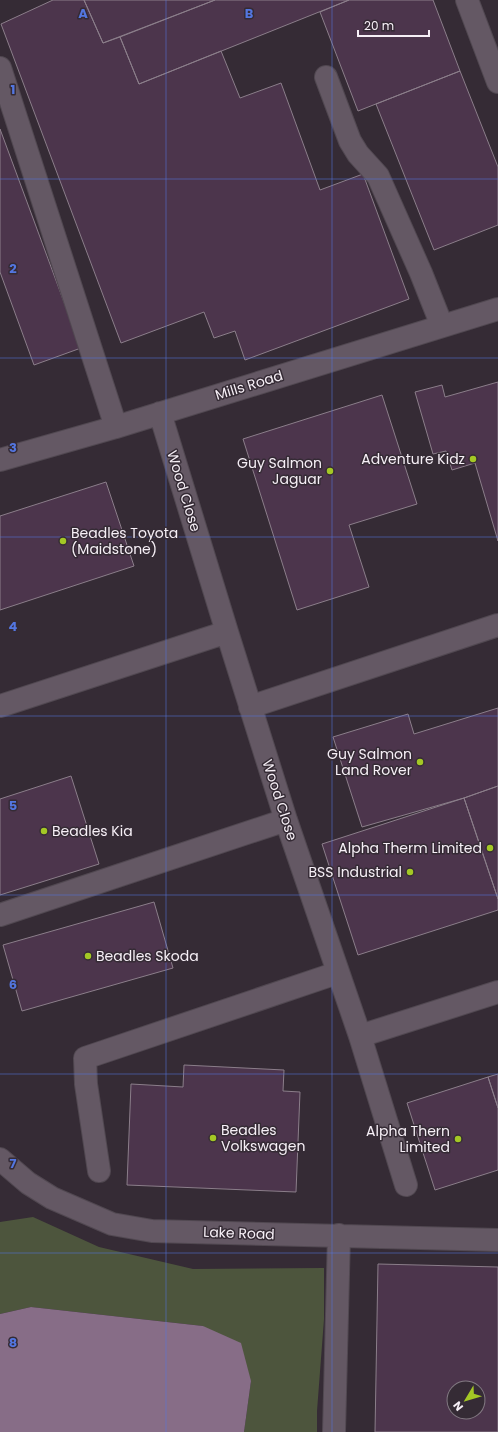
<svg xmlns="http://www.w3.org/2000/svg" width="498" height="1432" viewBox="0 0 498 1432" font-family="Poppins,sans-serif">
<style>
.green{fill:#4d553d}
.water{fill:#876d87}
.building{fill:#4c354c;stroke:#8b7e8a;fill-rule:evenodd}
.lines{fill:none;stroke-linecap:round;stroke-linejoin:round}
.minor-casing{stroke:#514851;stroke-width:24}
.minor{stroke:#645864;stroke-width:22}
.grid{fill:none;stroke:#5376e0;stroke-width:1;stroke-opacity:0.55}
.poi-dot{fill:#a4c825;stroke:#352b35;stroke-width:1.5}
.labels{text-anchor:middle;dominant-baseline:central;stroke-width:3;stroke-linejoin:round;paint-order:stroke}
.street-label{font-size:14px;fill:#f6eff6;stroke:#352b35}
.poi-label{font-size:14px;fill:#f6eff6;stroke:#352b35;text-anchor:end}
.grid-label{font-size:13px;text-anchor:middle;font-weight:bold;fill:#5376e0;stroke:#352b35;stroke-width:3;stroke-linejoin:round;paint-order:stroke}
</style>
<rect width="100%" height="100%" fill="#352b35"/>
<path class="green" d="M33 1217 99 1247 193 1269 324 1268V1319L317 1411V1432H244L251 1381 203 1326 31 1307 0 1314V1222Z"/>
<path class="water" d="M31 1307 203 1326 241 1343 251 1381 244 1432H0V1314Z"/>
<path class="building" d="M53 0H84L103 43 120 37 139 84 221 51 240 98 281 83 320 190 363 174 409 299 245 360 235 331 214 338 204 312 121 343 1 24Z
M84 0H215L103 43Z
M215 0H349L139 84 120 37Z
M349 0H433L460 71 358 111 320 12Z
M460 71 498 167V225L434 250 376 104Z
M0 129 81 348 34 365 0 272Z
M498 382V541L475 463 452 470 446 451 433 454 415 392 442 385 445 397Z
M382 395 417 504 349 525 369 587 297 610 243 439Z
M106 482 134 566 0 610V516Z
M498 708V786L464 798 362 827 333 737 408 714 414 734Z
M71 776 99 864 0 895V799Z
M498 786V899L464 798Z
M464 798 498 899V910L358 955 322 844Z
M154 902 173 968 22 1011 3 945Z
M184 1065 284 1070 283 1091 300 1092 296 1192 127 1185 131 1084 183 1087Z
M498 1074V1108L488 1077Z
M488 1077 498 1108V1170L435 1190 407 1103Z
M378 1264 498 1267V1432H375ZM454 1388H478V1412H454Z"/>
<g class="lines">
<defs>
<path id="minor" d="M467 0 498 82
M0 68 116 427
M326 77 350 141 358 154 378 176 421 273 442 326
M160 413 227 632 286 820 360 1036 406 1185
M0 460 116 427 498 309
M0 706 227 632
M250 707 498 625
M0 915 286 820
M360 1036 498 992
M0 1159 28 1183 52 1198 112 1224 152 1231 498 1240
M99 1171 86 1084 85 1058 337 973
M334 1432 339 1235"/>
</defs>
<use href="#minor" class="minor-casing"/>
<use href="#minor" class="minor"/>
</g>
<path class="grid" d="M166 0V1432M332 0V1432M0 179H498M0 358H498M0 537H498M0 716H498M0 895H498M0 1074H498M0 1253H498"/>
<g class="poi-dot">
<circle cx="473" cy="459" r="4"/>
<circle cx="330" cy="471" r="4"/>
<circle cx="63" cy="541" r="4"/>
<circle cx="420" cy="762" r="4"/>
<circle cx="44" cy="831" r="4"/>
<circle cx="490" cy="848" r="4"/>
<circle cx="410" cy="872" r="4"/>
<circle cx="88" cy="956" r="4"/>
<circle cx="213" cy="1138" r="4"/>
<circle cx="458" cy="1139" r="4"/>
</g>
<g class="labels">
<g class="street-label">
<text transform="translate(249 385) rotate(-17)">Mills Road</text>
<text transform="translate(184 491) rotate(73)">Wood Close</text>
<text transform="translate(280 800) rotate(72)">Wood Close</text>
<text transform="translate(239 1233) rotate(2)">Lake Road</text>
</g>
<g class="poi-label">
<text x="465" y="459">Adventure Kidz</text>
<text x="322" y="463">Guy Salmon<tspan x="322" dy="16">Jaguar</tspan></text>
<text x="71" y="533" text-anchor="start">Beadles Toyota<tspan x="71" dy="16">(Maidstone)</tspan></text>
<text x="412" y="754">Guy Salmon<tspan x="412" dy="16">Land Rover</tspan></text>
<text x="52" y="831" text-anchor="start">Beadles Kia</text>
<text x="482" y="848">Alpha Therm Limited</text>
<text x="402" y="872">BSS Industrial</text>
<text x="96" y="956" text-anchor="start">Beadles Skoda</text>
<text x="221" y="1130" text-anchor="start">Beadles<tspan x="221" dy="16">Volkswagen</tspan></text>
<text x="450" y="1131">Alpha Thern<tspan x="450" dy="16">Limited</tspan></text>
</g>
</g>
<g class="grid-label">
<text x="83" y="18">A</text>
<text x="249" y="18">B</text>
<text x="13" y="94">1</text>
<text x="13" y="273">2</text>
<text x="13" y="452">3</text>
<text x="13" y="631">4</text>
<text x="13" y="810">5</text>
<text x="13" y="989">6</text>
<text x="13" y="1168">7</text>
<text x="13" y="1347">8</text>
</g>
<g transform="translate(466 1400) rotate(232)"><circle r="19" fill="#352b35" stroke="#827982"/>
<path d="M0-3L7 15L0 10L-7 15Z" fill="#a4c825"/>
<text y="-6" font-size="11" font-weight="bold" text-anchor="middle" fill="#f6eff6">N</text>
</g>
<path d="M358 30v6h71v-6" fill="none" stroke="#f6eff6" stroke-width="2"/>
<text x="364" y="30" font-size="12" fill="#f6eff6" stroke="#352b35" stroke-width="3" paint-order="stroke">20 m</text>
</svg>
